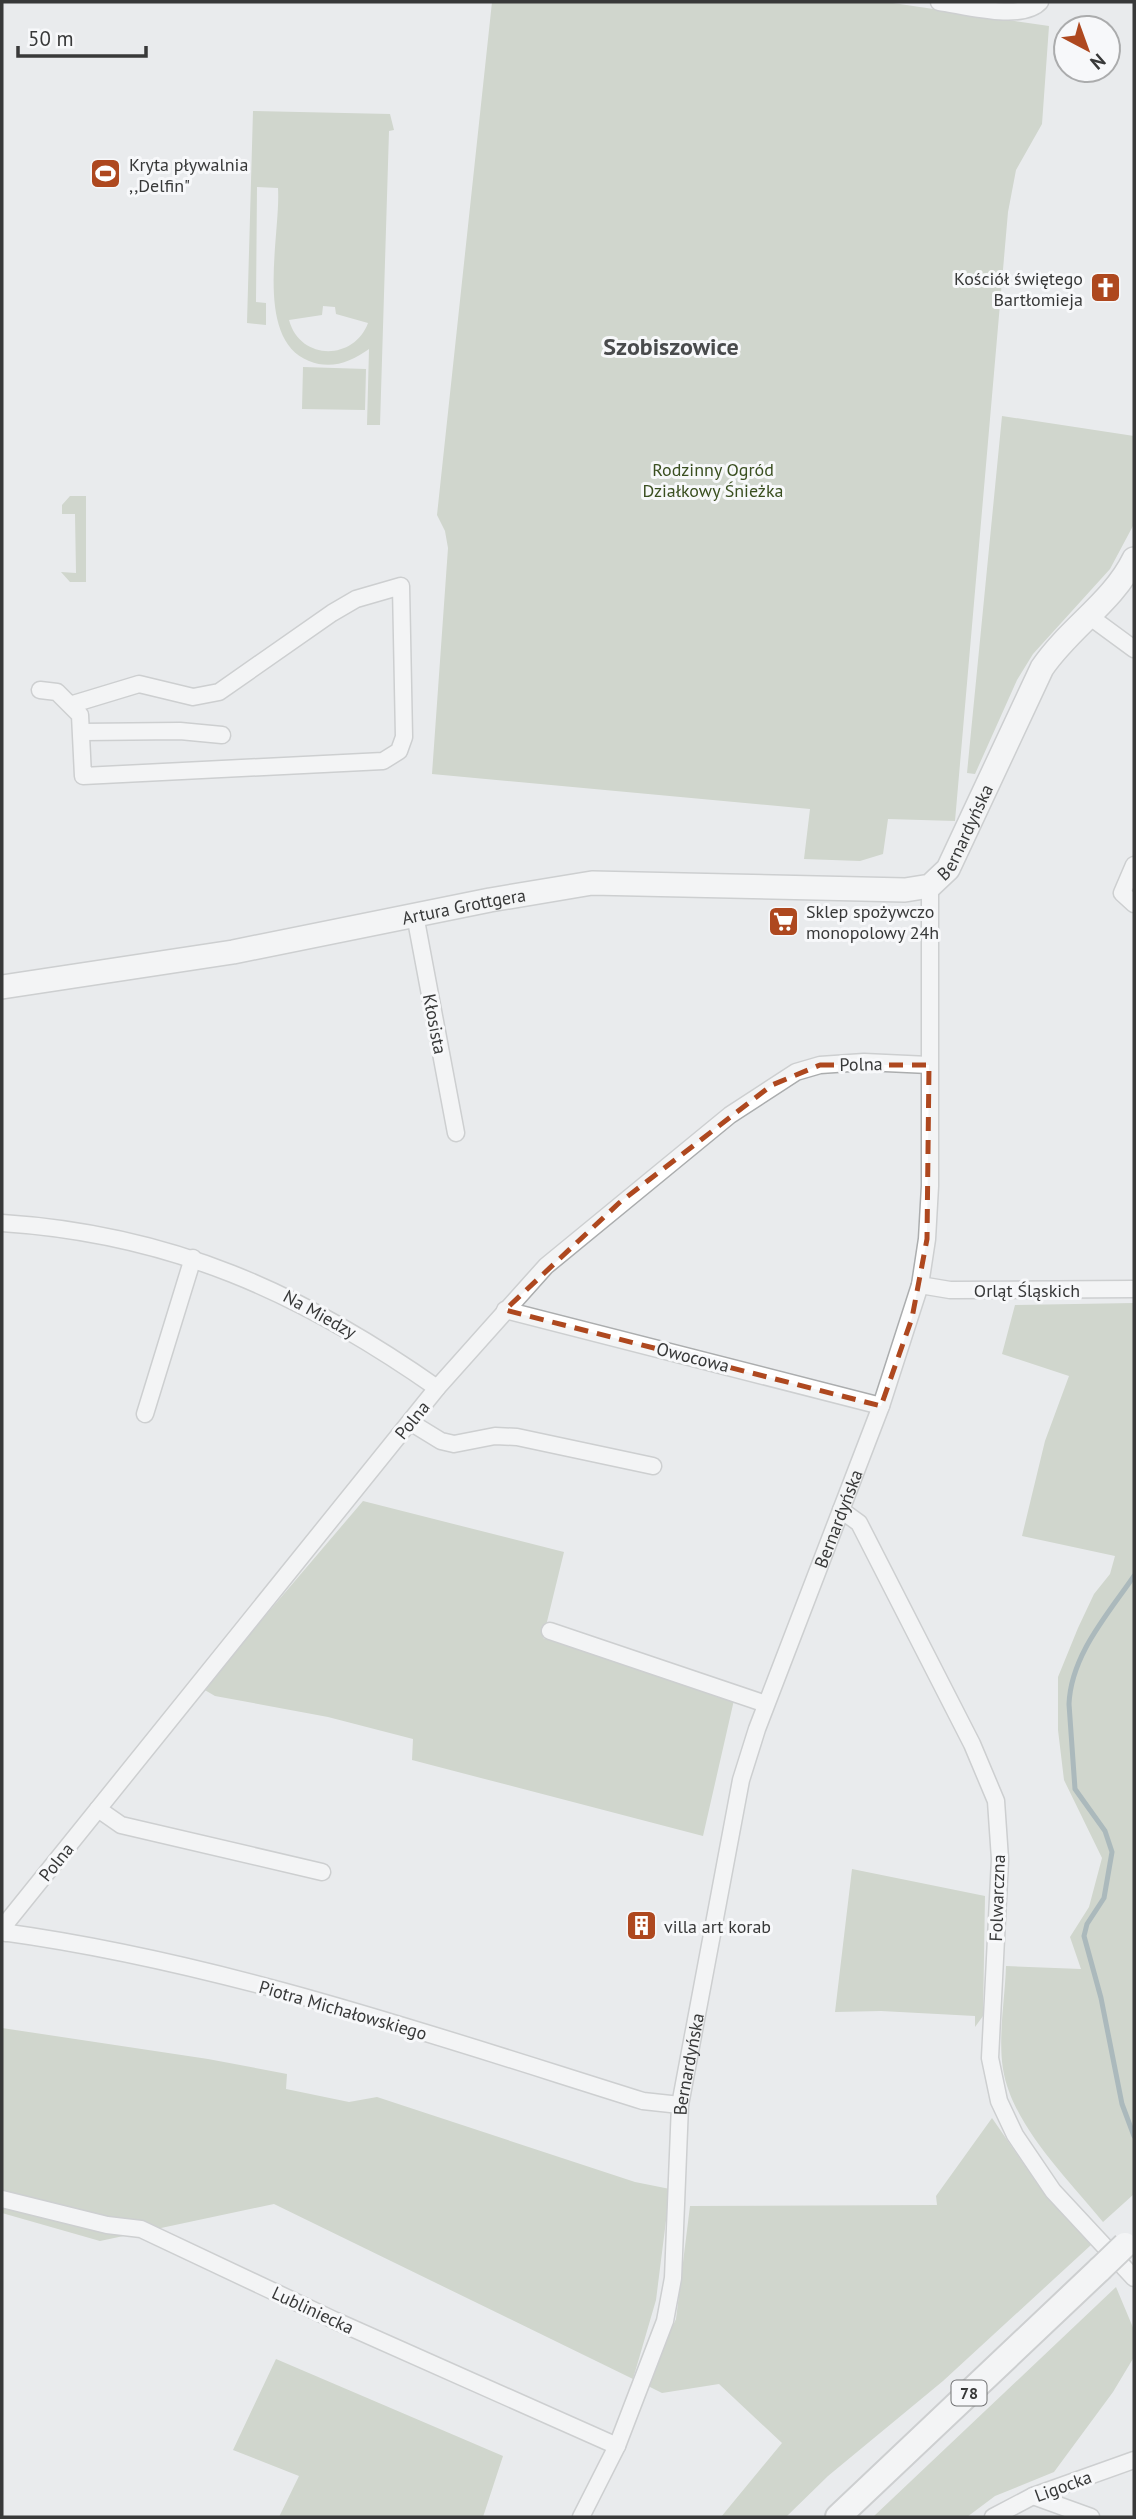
<svg xmlns="http://www.w3.org/2000/svg" width="1136" height="2519" viewBox="0 0 1136 2519" font-family="'PT Sans',sans-serif">
<style>
.green{fill:#b1bca6;fill-rule:evenodd}
.lines{fill:none;stroke-linecap:round;stroke-linejoin:round}
.stream{stroke:#5f7c82;stroke-width:5}
.street-casing{stroke:#abadae;stroke-width:19}
.secondary-casing{stroke:#abadae;stroke-width:26}
.primary-casing{stroke:#abadae;stroke-width:28}
.street{stroke:#fff;stroke-width:16}
.secondary{stroke:#fff;stroke-width:23}
.primary{stroke:#fff;stroke-width:24}
.primary-bridge-casing{stroke:#abadae;stroke-width:28;stroke-linecap:butt}
.primary-bridge{stroke:#fff;stroke-width:24}
.marked{fill:none;stroke:#ae481f;stroke-width:5;stroke-dasharray:14 9;stroke-linejoin:round}
.labels{text-anchor:middle;dominant-baseline:central;stroke-width:6;stroke-linejoin:round;paint-order:stroke}
.shield{fill:#f7f8fa;stroke:#717273;stroke-width:2}
.shield-label{font-size:16px;font-weight:bold;fill:#383939}
.poi-label{font-size:18px;fill:#383939;stroke:#f7f8fa;text-anchor:start}
.park-label{font-size:18px;fill:#3a4f20;stroke:#f7f8fa}
.street-label{font-size:18px;fill:#383939;stroke:#f7f8fa}
.district-label{font-size:24px;font-weight:bold;fill:#494b4c;stroke:#f7f8fa}
</style>
<rect width="100%" height="100%" fill="#e9ebed"/>
<path class="green" d="M492 2H886L1049 26 1042 124 1016 170 1008 212 955 821 888 819 883 854 860 861 804 859 810 809 432 774 448 548 445 531 437 515Z
M253 111 390 114 394 130 389 131 380 425H367L369 349C351 362 331 370 309 361 253 339 281 235 278 188L257 187 256 302 266 303V325L247 323ZM323 306 335 307 336 314 368 323C354 361 300 361 289 320L322 315Z
M303 367 366 369 365 410 302 409Z
M1002 416 1134 436V524L1110 569 1033 654 1017 680 975 774 967 773Z
M70 496H86V582H70L61 572 76 573 75 514H62V505Z
M1134 1303V2194L1103 2222C1068 2179 1012 2125 1003 2069 998 2037 1005 1999 1006 1966L1081 1969 1070 1937 1089 1907 1102 1858 1064 1780 1058 1730V1677L1078 1628 1094 1594 1110 1574 1115 1556 1022 1536 1045 1441 1069 1376 1002 1354 1015 1305Z
M363 1501 564 1552 543 1638 734 1700 703 1836 412 1760 413 1739 328 1717 215 1696 203 1689Z
M852 1869 985 1896 983 2016 975 2027V2016L881 2011 835 2012Z
M2 2028 208 2059 287 2074 286 2089 349 2102 377 2097 635 2182 670 2189 656 2300 633 2379 274 2204 100 2241 2 2213Z
M992 2118 1038 2185 1091 2245 943 2381 828 2476 786 2517H721L782 2443 719 2384 662 2393 646 2385 676 2319 690 2206 937 2205 936 2196Z
M1116 2287 1134 2330V2357L1113 2392 1054 2472 995 2496 967 2517H873Z
M276 2359 503 2456 483 2517H279L299 2476 233 2450Z"/>
<g class="lines">
<path class="stream" d="M1134 1576C1108 1614 1071 1655 1069 1704L1075 1789 1105 1831 1112 1852 1104 1898 1087 1924 1084 1936 1101 1998 1122 2104 1134 2136"/>
<defs>
<g id="street">
<path d="M939 2C963 5 1022 22 1040 2"/>
<path d="M1089 616 1134 649"/>
<path d="M40 690 57 692 80 715 83 776 383 761 399 751 404 737 401 586 356 599 332 613 219 692 193 697 139 684 73 704"/>
<path d="M82 732 180 731 222 735"/>
<path d="M1134 865 1122 893 1134 904"/>
<path d="M415 915 456 1133"/>
<path d="M2 1223C171 1234 300 1292 437 1388"/>
<path d="M920 1285 950 1290 1134 1289"/>
<path d="M505 1310 881 1406"/>
<path d="M145 1414 193 1258"/>
<path d="M410 1422 441 1441 454 1444 495 1436 517 1437 653 1466"/>
<path d="M841 1510 859 1523 972 1744 996 1801 1000 1859 990 2058 999 2101 1015 2135 1053 2191 1134 2278"/>
<path d="M550 1631 766 1704"/>
<path d="M98 1809 121 1825 322 1872"/>
<path d="M2 1932C221 1962 432 2035 643 2101L680 2105"/>
<path d="M6 1933 7 1922 437 1388 546 1266 730 1115 796 1072 820 1065 864 1062 929 1065"/>
<path d="M2 2199 107 2225 141 2229 336 2321 617 2446"/>
<path d="M1033 2496 1091 2517"/>
<path id="s1" d="M581 2517 617 2446 665 2321 673 2278 680 2105 741 1780 757 1729 881 1406 920 1285 927 1239 930 1186V886"/>
<path d="M993 2517 1033 2496 1134 2460"/>
</g>
<g id="secondary">
<path id="s2" d="M2 987 233 952 490 900 592 883 905 890 930 886 948 869 1042 668C1069 628 1113 602 1134 559"/>
</g>
<path id="primary" d="M838 2517 1100 2269"/>
</defs>
<use href="#street" class="street-casing"/>
<use href="#secondary" class="secondary-casing"/>
<use href="#primary" class="primary-casing"/>
<use href="#street" class="street"/>
<use href="#secondary" class="secondary"/>
<use href="#primary" class="primary"/>
<defs>
<path id="primary-bridge" d="M1100 2269 1125 2245"/>
</defs>
<use href="#primary-bridge" class="primary-bridge-casing"/>
<use href="#primary-bridge" class="primary-bridge"/>
</g>
<path d="M0 0H1136V2519H0ZM820 1065H929L927 1239 912 1318 881 1406 505 1310 619 1203 772 1085Z" fill="#e9ebed" fill-opacity=".55" fill-rule="evenodd"/>
<path class="marked" d="M820 1065H929L927 1239 912 1318 881 1406 505 1310 619 1203 772 1085Z"/>
<defs>
<symbol id="stadium-square" viewBox="-11 -11 22 22"><rect x="-9" y="-9" width="18" height="18" rx="4" fill="#ae481f" stroke="#f7f8fa"/><path d="M0-5a6.5 5 0 1 0 0 10a6.5 5 0 1 0 0-10ZM-3.5-1.8h7v3.6h-7Z" fill="#fff"/></symbol>
<symbol id="church-square" viewBox="-11 -11 22 22"><rect x="-9" y="-9" width="18" height="18" rx="4" fill="#ae481f" stroke="#f7f8fa"/><path d="M-1.2-6h2.4v3.5h3.3v2.4h-3.3V6h-2.4V-.1h-3.3v-2.4h3.3Z" fill="#fff"/></symbol>
<symbol id="supermarket-square" viewBox="-11 -11 22 22"><rect x="-9" y="-9" width="18" height="18" rx="4" fill="#ae481f" stroke="#f7f8fa"/><path d="M-6-5.5h2.5l.6 2H6L4.5 2H-2.5L-4.4-4H-6ZM-1.5 3.2a1.3 1.3 0 1 0 .1 0ZM3 3.2a1.3 1.3 0 1 0 .1 0Z" fill="#fff"/></symbol>
<symbol id="building-square" viewBox="-11 -11 22 22"><rect x="-9" y="-9" width="18" height="18" rx="4" fill="#ae481f" stroke="#f7f8fa"/><path d="M-4-6H4V6H1V3H-1V6H-4ZM-2.5-4.3h1.7v1.8h-1.7ZM.8-4.3h1.7v1.8H.8ZM-2.5-1h1.7V.8h-1.7ZM.8-1h1.7V.8H.8Z" fill="#fff"/></symbol>
</defs>
<g fill-rule="evenodd">
<use href="#stadium-square" x="88" y="156" width="35" height="35"/>
<use href="#church-square" x="1088" y="270" width="35" height="35"/>
<use href="#supermarket-square" x="766" y="904" width="35" height="35"/>
<use href="#building-square" x="624" y="1908" width="35" height="35"/>
</g>
<g class="labels">
<rect class="shield" x="951.5" y="2380.5" width="35" height="25" rx="5"/>
<g class="shield-label">
<text x="969" y="2393">78</text>
</g>
<g class="poi-label">
<text x="129" y="164">Kryta pływalnia<tspan x="129" dy="21">,,Delfin"</tspan></text>
<text x="1083" y="278" text-anchor="end">Kościół świętego<tspan x="1083" dy="21">Bartłomieja</tspan></text>
<text x="806" y="911">Sklep spożywczo<tspan x="806" dy="21">monopolowy 24h</tspan></text>
<text x="664" y="1926">villa art korab</text>
</g>
<g class="park-label">
<text x="713" y="469">Rodzinny Ogród<tspan x="713" dy="21">Działkowy Śnieżka</tspan></text>
</g>
<g class="street-label">
<text stroke="none"><textPath href="#s2" startOffset="1003">Bernardyńska</textPath></text>
<text stroke="none"><textPath href="#s2" startOffset="469">Artura Grottgera</textPath></text>
<text transform="translate(435 1024) rotate(79)">Kłosista</text>
<text transform="translate(861 1064) rotate(-1)">Polna</text>
<text x="1027" y="1290">Orląt Śląskich</text>
<text transform="translate(320 1314) rotate(29)">Na Miedzy</text>
<text transform="translate(693 1357) rotate(14)">Owocowa</text>
<text transform="translate(412 1420) rotate(-51)">Polna</text>
<text stroke="none"><textPath href="#s1" startOffset="1040">Bernardyńska</textPath></text>
<text transform="translate(56 1862) rotate(-51)">Polna</text>
<text transform="translate(997 1898) rotate(-88)">Folwarczna</text>
<text transform="translate(343 2010) rotate(16)">Piotra Michałowskiego</text>
<text stroke="none"><textPath href="#s1" startOffset="472">Bernardyńska</textPath></text>
<text transform="translate(313 2310) rotate(25)">Lubliniecka</text>
<text transform="translate(1063 2486) rotate(-20)">Ligocka</text>
</g>
<g class="district-label">
<text x="671" y="346">Szobiszowice</text>
</g>
</g>
<rect width="1136" height="2519" fill="none" stroke="#383939" stroke-width="7"/>
<g transform="translate(1087 49) rotate(139)"><circle r="33" fill="#f7f8fa" stroke="#abacad" stroke-width="2"/>
<path d="M0-5L12 26L0 18L-12 26Z" fill="#ae481f"/>
<text y="-10" font-size="19" font-weight="bold" text-anchor="middle" fill="#383939">N</text>
</g>
<path d="M18 46v10h128v-10" fill="none" stroke="#383939" stroke-width="3.5"/>
<text x="28" y="46" font-size="21" fill="#383939" stroke="#f7f8fa" stroke-width="5" paint-order="stroke">50 m</text>
</svg>
